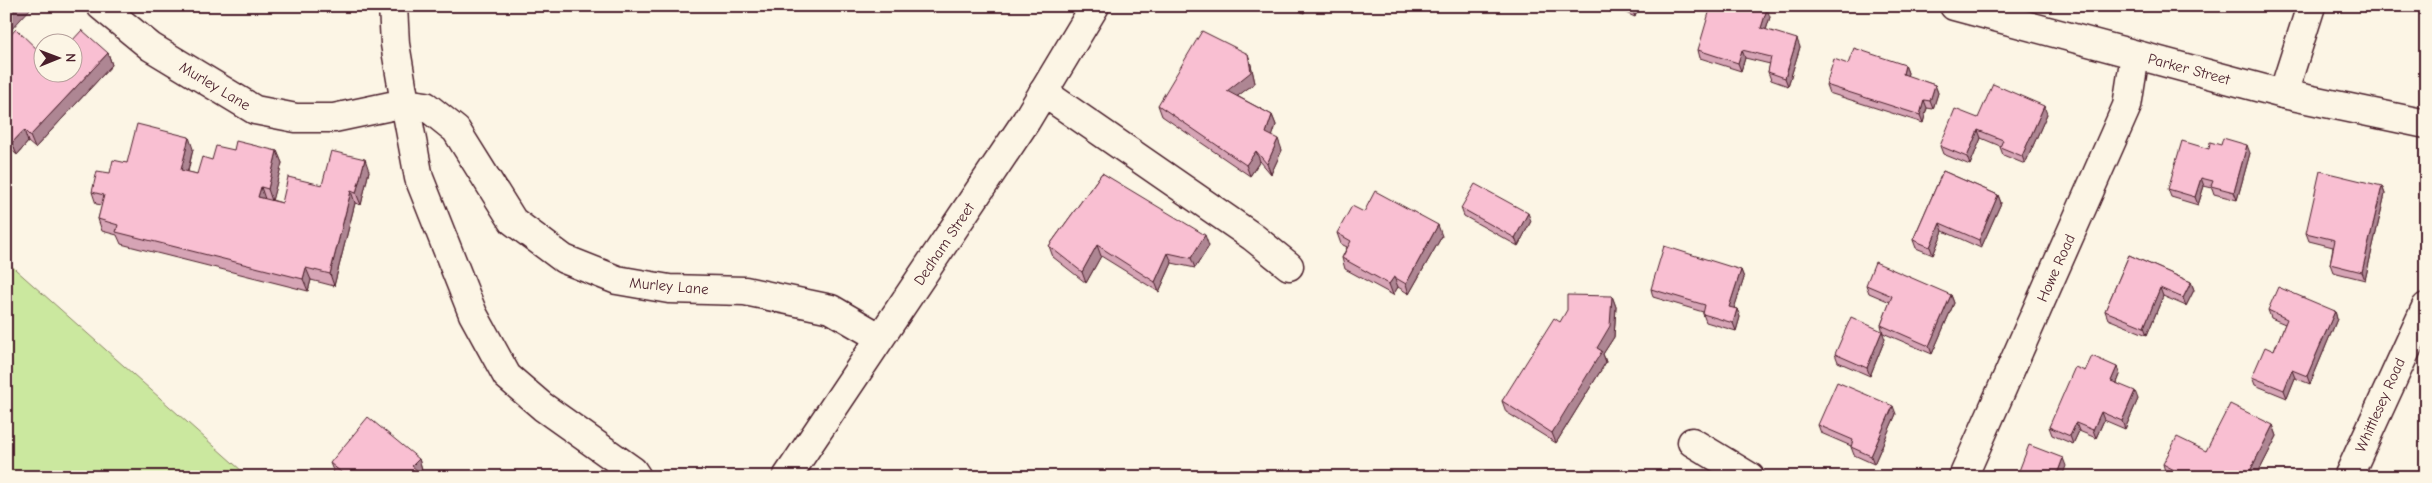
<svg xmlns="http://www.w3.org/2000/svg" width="2432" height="483" viewBox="0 0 2432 483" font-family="'Comic Neue',sans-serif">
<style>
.green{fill:#cbe89f;stroke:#8a8465}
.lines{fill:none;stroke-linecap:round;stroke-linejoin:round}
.minor-casing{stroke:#4a1f2b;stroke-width:31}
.secondary-casing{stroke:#4a1f2b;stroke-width:31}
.minor{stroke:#fcf5e5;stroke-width:28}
.secondary{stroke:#fcf5e5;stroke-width:28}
.wall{fill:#d6a4b5;stroke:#4a1f2b}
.shaded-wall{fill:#ae8693;stroke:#4a1f2b}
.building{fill:#f9bfd2;stroke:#4a1f2b}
.labels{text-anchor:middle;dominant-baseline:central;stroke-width:5;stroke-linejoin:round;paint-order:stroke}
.street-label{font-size:15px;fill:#4a1f2b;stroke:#fcf5e5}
</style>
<rect width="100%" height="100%" fill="#fcf5e5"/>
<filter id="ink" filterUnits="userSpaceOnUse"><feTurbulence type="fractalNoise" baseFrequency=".02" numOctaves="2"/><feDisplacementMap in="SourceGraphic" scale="10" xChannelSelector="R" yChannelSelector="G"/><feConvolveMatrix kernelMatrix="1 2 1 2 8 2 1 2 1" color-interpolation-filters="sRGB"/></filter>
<g filter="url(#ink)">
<path class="green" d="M6 261 242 471 248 477H6Z"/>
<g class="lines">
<defs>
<path id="minor" d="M101 6 151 47 255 110 296 118H334L405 103 395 44 393 6
M1043 92 1253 237 1289 266
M2283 94 2311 6
M1692 442 1750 477
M637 477 633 471 543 407 507 376 473 314 419 178 405 103 426 106 456 130 513 221 564 259 617 280 669 289 745 291 831 309 879 337
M1963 477 2127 106 2135 55
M2348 477 2426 307"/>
<path id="secondary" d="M1954 6 2283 94 2426 124
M787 477 1026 121 1095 6"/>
</defs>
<use href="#minor" class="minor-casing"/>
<use href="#secondary" class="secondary-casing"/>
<use href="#minor" class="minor"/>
<use href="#secondary" class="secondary"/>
</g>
<path class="wall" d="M1290 6H1307L1304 13Z
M1610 6H1639L1635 17Z
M2415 6H2426V13L2417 10Z
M1770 17 1766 30 1800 47 1788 86 1771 80 1768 72 1770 64 1745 58 1741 71 1700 58 1698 50Z
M6 40 42 72 108 53 112 65 35 148 28 142 17 155 6 145Z
M1248 54 1251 65 1255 83 1237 96 1272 115 1276 125 1272 136 1282 150 1271 174 1260 161 1250 176 1162 116 1158 105Z
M1848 64 1905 65 1908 73 1907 76 1935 85 1938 93 1933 109 1927 108 1923 123 1829 93 1826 85Z
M2047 114 2025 164 2003 155 2000 147V146L1981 138 1970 165 1943 154 1940 146 1978 118Z
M193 149 188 172 197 174 212 160 234 150 277 151 282 163 272 200 282 203 322 185 369 171 361 205 355 203 334 286 311 280 308 291 121 244 117 235 102 231 98 219 102 205 96 204 92 192 110 173 127 163Z
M2209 149 2250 153 2237 200 2214 194 2212 188 2204 186 2198 205 2171 197 2168 189Z
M1943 171 1998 195 2001 203 1981 248 1943 231 1933 255 1916 248 1913 240Z
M1102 173 1209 246 1195 268 1172 263 1159 292 1101 256 1086 283 1053 257 1049 246Z
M2382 186 2385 194 2365 280 2333 272 2330 264 2333 247 2309 241 2306 233Z
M1461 208 1531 221 1518 246 1464 216Z
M1364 212 1442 236 1409 294 1398 287 1393 295 1345 269 1342 258 1347 247 1341 244 1337 233Z
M2129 255 2191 282 2194 290 2186 306 2163 296 2147 335 2108 319 2105 311Z
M1741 270 1744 278 1734 308 1737 309 1740 317 1736 331 1706 322 1703 314V312L1653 297 1651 289Z
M1866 285 1951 295 1954 303 1932 354 1883 333 1881 325 1890 302 1869 293Z
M1612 296 1616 307 1614 337 1603 354 1606 362 1556 443 1506 412 1502 401 1560 322Z
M2268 310 2335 311 2337 319 2310 384 2295 378 2287 398 2255 385 2252 377 2274 351 2285 324 2271 318Z
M1885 339 1870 376 1838 362 1835 354Z
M2117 367 2120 375 2117 383 2138 399 2125 429 2104 420 2096 438 2079 431 2073 444 2052 435 2049 427 2085 371Z
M1896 414 1874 464 1854 455 1851 447V446L1821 433 1818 425Z
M2273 425 2277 436 2256 477H2170L2166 475 2163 464 2206 451Z
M419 459 422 469 420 472 425 477H338L334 473 330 463Z"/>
<path class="shaded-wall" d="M17 6H30L31 8 9 32 6 24V18Z
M1301 6H1307L1304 13Z
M1633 6H1639L1635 17 1632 9Z
M1767 9 1770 17 1764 36 1761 28Z
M1797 39 1800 47 1788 86 1785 78Z
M1742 50 1745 58 1741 71 1738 63Z
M108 53 112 65 35 148 30 136Z
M1248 54 1251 65 1255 83 1231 101 1227 91Z
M1905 65 1908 73 1906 82 1903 74Z
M1935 85 1938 93 1933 109 1930 101Z
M1924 100 1927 108 1923 123 1920 115Z
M2044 106 2047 114 2025 164 2022 156Z
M1272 115 1276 125 1270 144 1266 133Z
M24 130 28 142 17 155 12 143Z
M1978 130 1981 138 1970 165 1967 157Z
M189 137 193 149 185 182 181 170Z
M1278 139 1282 150 1271 174 1267 164Z
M2247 145 2250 153 2237 200 2234 192Z
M277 151 282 163 272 201 268 189Z
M1256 151 1260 161 1250 176 1246 165Z
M365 159 369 171 361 205 356 193Z
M2201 178 2204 186 2198 205 2195 197Z
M2382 186 2385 194 2365 280 2362 272Z
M261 187 265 199 258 197Z
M351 191 355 203 334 286 330 274Z
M1998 195 2001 203 1981 248 1979 240Z
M1528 213 1531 221 1518 246 1515 238Z
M1940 223 1943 231 1933 255 1930 247Z
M1438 225 1442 236 1409 294 1406 284Z
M1205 235 1209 246 1195 268 1191 258Z
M1097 245 1101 256 1086 283 1082 272Z
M1168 253 1172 263 1159 292 1155 282Z
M306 268 311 280 308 291 303 279Z
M1741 270 1744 278 1732 315 1729 307Z
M1394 277 1398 287 1393 295 1389 284Z
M2191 282 2194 290 2186 306 2183 298Z
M2160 288 2163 296 2147 335 2144 327Z
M1951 295 1954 303 1932 354 1929 346Z
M1612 296 1616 307 1614 337 1603 354 1606 362 1556 443 1552 433 1597 348Z
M1737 309 1740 317 1736 331 1733 323Z
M2335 311 2337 319 2310 384 2307 376Z
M1882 331 1885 339 1870 376 1867 368Z
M2117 367 2120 375 2114 389 2111 381Z
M2292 370 2295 378 2287 398 2284 390Z
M2135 391 2138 399 2125 429 2122 421Z
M1893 406 1896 414 1874 464 1871 456Z
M2101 412 2104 420 2096 438 2093 430Z
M2076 423 2079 431 2073 444 2070 436Z
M2273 425 2277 436 2256 477H2247Z
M2063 458 2066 466 2062 477H2056Z
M419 459 422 469 416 477 412 466Z"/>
<path class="building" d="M6 6H17L6 18Z
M1626 6H1633L1632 9Z
M1711 6H1758L1767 9 1761 28 1797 39 1785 78 1768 72 1771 57 1742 50 1738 63 1698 50Z
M16 29 42 54V72H72V42H71L82 30 108 53 30 136 24 130 12 143 6 137V40Z
M1202 31 1248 54 1251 72 1227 91 1272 115 1266 133 1278 139 1267 164 1256 151 1246 165 1158 105Z
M1854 48 1905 65 1903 74 1935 85 1930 101 1924 100 1920 115 1826 85 1834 59 1848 64Z
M1993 84 2044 106 2022 156 2000 147 2003 140 1978 130 1967 157 1940 146 1955 109 1978 118Z
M137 124 189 137 181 170 197 174 202 157 212 160 216 146 234 150 236 141 277 151 268 189 261 187 258 197 282 203 288 177 322 185 331 151 365 159 356 193 351 191 330 274 306 268 303 279 116 232 118 225 98 219 104 195 92 192 97 171 110 173 113 160 127 163Z
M2223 138 2247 145 2234 192 2211 186 2213 181 2201 178 2195 197 2168 189 2182 141 2209 149 2210 142 2221 145Z
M1943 171 1998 195 1979 240 1940 223 1930 247 1913 240Z
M2320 171 2382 186 2362 272 2330 264 2335 240 2306 233Z
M1102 173 1205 235 1191 258 1168 253 1155 282 1097 245 1082 272 1049 246Z
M1475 184 1528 213 1515 238 1461 208Z
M1375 191 1438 225 1406 284 1394 277 1389 284 1342 258 1351 241 1337 233 1352 206 1364 212Z
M1664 246 1741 270 1729 307 1737 309 1733 323 1703 314 1705 305 1651 289Z
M2129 255 2191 282 2183 298 2160 288 2144 327 2105 311Z
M1875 262 1951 295 1929 346 1881 325 1892 296 1866 285Z
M2278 287 2335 311 2307 376 2292 370 2284 390 2252 377 2265 347 2274 351 2287 319 2268 310Z
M1567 295 1612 296 1610 326 1597 348 1602 351 1552 433 1502 401 1554 318 1560 322 1567 310Z
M1851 317 1882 331 1867 368 1835 354Z
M2092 356 2117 367 2111 381 2135 391 2122 421 2101 412 2093 430 2076 423 2070 436 2049 427 2075 367 2085 371Z
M1837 382 1893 406 1871 456 1851 447 1853 440 1818 425Z
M2230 404 2273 425 2247 477H2187L2163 464 2177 437 2206 451Z
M368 417 419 459 412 466 425 477H366L362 473 358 477H347L330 463Z
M2029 445 2063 458 2056 477H2020L2017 476Z
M2426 463V477H2418Z"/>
</g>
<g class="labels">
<g class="street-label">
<text transform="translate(2189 69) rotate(15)">Parker Street</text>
<text transform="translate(215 86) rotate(31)">Murley Lane</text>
<text transform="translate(944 244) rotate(-56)">Dedham Street</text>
<text transform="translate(2056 268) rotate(-66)">Howe Road</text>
<text transform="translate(669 286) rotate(5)">Murley Lane</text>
<text transform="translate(2380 405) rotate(-66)">Whittlesey Road</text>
</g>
</g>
<rect width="2432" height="483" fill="none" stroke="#fcf5e5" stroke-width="25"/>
<rect x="12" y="12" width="2407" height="458" fill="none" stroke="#4a1f2b" stroke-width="2" filter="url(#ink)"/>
<g transform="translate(58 58) rotate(89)"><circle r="24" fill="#fcf5e5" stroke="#b59f9b"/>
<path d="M0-4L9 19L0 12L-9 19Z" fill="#4a1f2b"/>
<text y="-8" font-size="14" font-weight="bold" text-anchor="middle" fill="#4a1f2b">N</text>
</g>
</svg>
